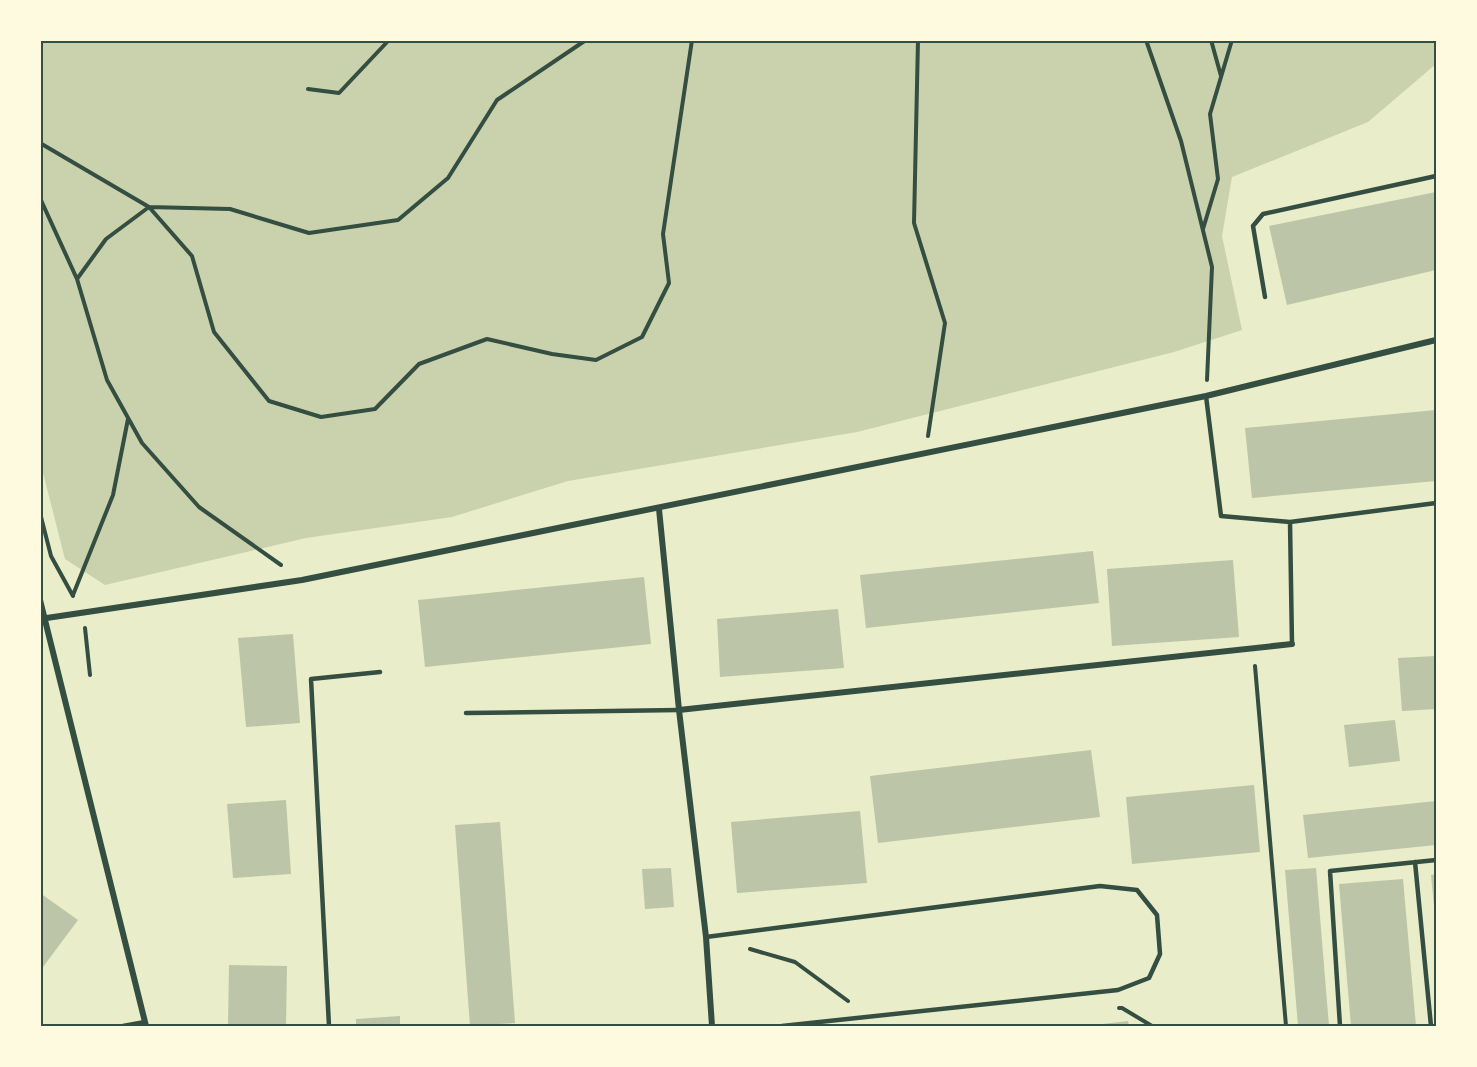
<svg xmlns="http://www.w3.org/2000/svg" width="1477" height="1067" viewBox="0 0 1477 1067" font-family="Ubuntu,sans-serif">
<style>
.green{fill:#cad2ad}
.building{fill:#bcc5a7}
.lines{fill:none;stroke-linecap:round;stroke-linejoin:round}
.path{stroke:#344e41;stroke-width:4}
.service{stroke:#344e41;stroke-width:4.5}
.minor{stroke:#344e41;stroke-width:6}
.neatline{fill:none;stroke:#344e41;stroke-width:2}
</style>
<rect width="100%" height="100%" fill="#e9edc9"/>
<path class="green" d="M1436 40V64L1368 122 1232 177 1222 236 1242 330 1174 352 857 432 568 481 452 517 306 538 105 585 65 559 41 465 40 41Z"/>
<path class="building" d="M1436 192V270L1287 305 1269 226Z
M1436 410V481L1252 498 1245 428Z
M1093 551 1099 603 866 628 860 575Z
M1233 560 1239 637 1112 646 1107 569Z
M644 577 651 644 425 667 418 600Z
M838 609 844 668 720 677 717 619Z
M293 634 300 723 246 727 238 638Z
M1436 656V709L1402 711 1398 658Z
M1395 720 1400 761 1349 767 1344 725Z
M1091 750 1100 817 878 843 870 776Z
M1254 785 1260 852 1132 864 1126 797Z
M286 800 291 874 233 878 227 804Z
M1436 801V845L1308 858 1303 815Z
M860 811 867 883 737 893 731 822Z
M500 822 515 1023 470 1026 455 825Z
M671 868 674 907 645 909 642 869Z
M1316 868 1329 1026H1298L1285 870Z
M1436 874V917H1435L1431 875Z
M1403 879 1416 1026H1351L1339 884Z
M40 893 78 920 40 971Z
M229 965 287 966 286 1026H228Z
M400 1016V1026H356V1019Z
M1128 1021 1129 1026H1094V1025Z"/>
<g class="lines">
<path class="path" d="M918 40 914 223 945 323 928 436
M1146 40 1181 141 1212 267 1207 380
M1211 40 1221 76
M308 89 339 93 389 40
M40 143 149 207 192 256 214 332 269 401 321 417 375 409 419 364 487 339 552 354 596 360 642 337 669 283 663 234 692 40
M40 198 77 279 107 380 142 443 199 507 281 565
M1203 229 1218 179 1210 114 1232 40
M77 279 106 239 149 207 230 209 309 233 398 220 448 178 497 100 586 40
M40 513 51 556 73 596
M73 595 113 495 128 419
M85 628 90 675
M1255 666 1286 1026
M750 949 795 962 848 1001
M1119 1008H1122L1152 1026"/>
<path class="service" d="M1265 297 1253 226 1263 214 1436 176
M1206 396 1221 516 1290 522
M1292 644 1290 522 1436 503
M466 713 679 710
M1415 862 1431 1026
M706 937 1100 886 1137 890 1157 915 1160 954 1149 978 1118 990 782 1026
M40 1026H42
M123 1026 145 1022
M329 1026 311 679 380 672
M1340 1026 1330 871 1436 860"/>
<path class="minor" d="M659 509 679 710 706 937 712 1026
M40 600 146 1026
M40 619 302 580 1206 396 1436 340
M679 710 1292 644"/>
</g>
<rect width="1477" height="1067" fill="none" stroke="#fefae0" stroke-width="84"/>
<rect x="42" y="42" width="1393" height="983" class="neatline"/>
</svg>
